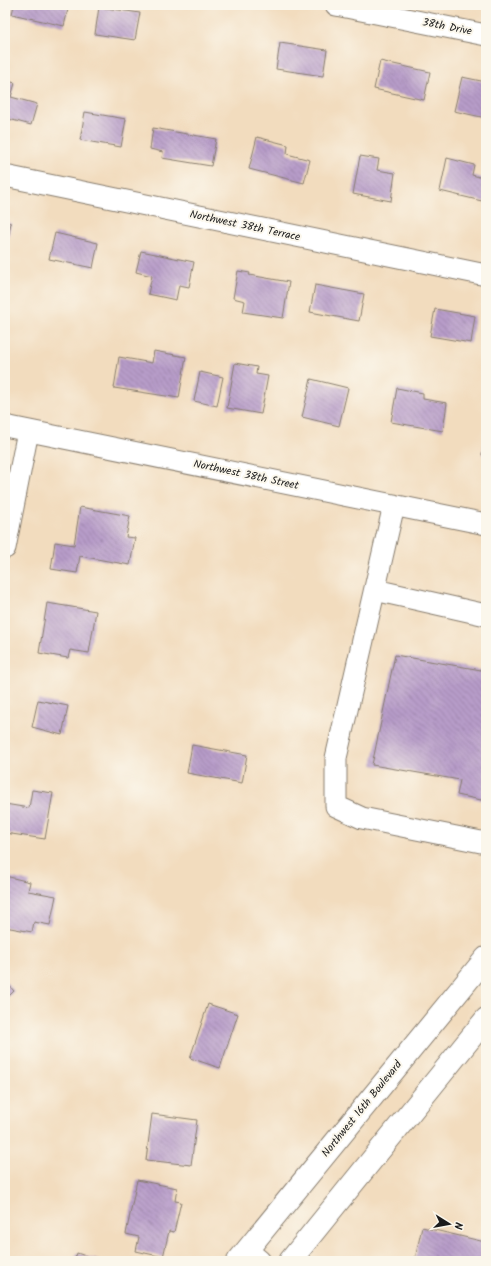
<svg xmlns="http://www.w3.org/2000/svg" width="491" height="1266" viewBox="0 0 491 1266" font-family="Kalam,sans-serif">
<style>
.building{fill:url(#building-back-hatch)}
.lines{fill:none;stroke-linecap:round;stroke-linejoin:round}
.minor-casing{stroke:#877c6d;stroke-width:23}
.major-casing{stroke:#877c6d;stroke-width:24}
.minor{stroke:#fff;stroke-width:21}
.major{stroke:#fff;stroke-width:22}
.labels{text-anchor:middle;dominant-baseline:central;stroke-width:4;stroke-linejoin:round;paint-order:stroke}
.street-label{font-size:11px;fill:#1c1c1c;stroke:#fbf7ec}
</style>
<defs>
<pattern id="building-back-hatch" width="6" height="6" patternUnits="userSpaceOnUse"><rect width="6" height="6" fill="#b79cc9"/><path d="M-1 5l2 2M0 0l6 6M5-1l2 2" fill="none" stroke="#947ea2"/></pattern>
</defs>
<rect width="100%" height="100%" fill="#fbf7ec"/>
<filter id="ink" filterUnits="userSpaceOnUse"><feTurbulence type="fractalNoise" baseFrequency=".025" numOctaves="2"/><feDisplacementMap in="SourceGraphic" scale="8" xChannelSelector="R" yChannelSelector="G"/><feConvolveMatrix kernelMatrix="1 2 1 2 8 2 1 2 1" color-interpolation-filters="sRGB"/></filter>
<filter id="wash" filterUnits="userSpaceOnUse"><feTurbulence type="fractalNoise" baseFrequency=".012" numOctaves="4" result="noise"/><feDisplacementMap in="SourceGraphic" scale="16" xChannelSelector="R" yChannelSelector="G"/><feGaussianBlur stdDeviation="0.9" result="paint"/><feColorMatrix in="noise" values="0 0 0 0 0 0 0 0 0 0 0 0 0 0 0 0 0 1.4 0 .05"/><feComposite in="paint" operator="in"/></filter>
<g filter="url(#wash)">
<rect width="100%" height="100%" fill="#f2dcbe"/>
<g id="blocks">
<path class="building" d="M14 5H69L64 26 12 14Z
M99 7 140 13 135 40 95 34Z
M280 43 327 50 323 76 276 69Z
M380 61 430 72 424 100 374 89Z
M462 77 486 82V118L454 111Z
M5 80 15 83 11 97 37 104 31 125 5 118Z
M85 112 126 119 121 147 80 140Z
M153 128 216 139 211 166 162 158 163 152 150 149Z
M257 137 288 145 287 154 310 160 304 183 249 169Z
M360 156 379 159 377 170 395 173 391 201 353 194Z
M447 158 474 165 472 175 486 179V202L440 191Z
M5 222 11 223 6 248 5 247Z
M55 233 98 243 93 268 49 259Z
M141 251 194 262 189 287 179 285 176 300 148 294 152 276 136 272Z
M238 271 250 273 249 275 289 282 283 318 243 312 245 301 233 298Z
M315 285 364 294 359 321 310 312Z
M435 309 475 316 471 343 430 336Z
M154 351 186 357 179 398 114 388 119 357 152 363Z
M235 363 257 367 256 374 268 376 261 414 227 408Z
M200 372 223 377 217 406 194 401Z
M311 379 348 388 339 426 302 417Z
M397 388 423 393V399L447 403 443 431 391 422Z
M485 435H486V455H482Z
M80 507 130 516 126 537 135 538 130 565 80 556 77 573 51 569 55 542 74 545Z
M47 603 96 611 89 653 70 650 68 658 39 653Z
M485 652 486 801 457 795 460 780 372 765 395 655 481 670Z
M38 700 68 706 62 735 32 727Z
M192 745 247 755 242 783 187 773Z
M32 790 53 793 45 839 5 833V804L29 808Z
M5 876 30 882 28 891 56 896 50 925 34 922 32 932 5 927Z
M5 981 14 991 5 1000Z
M208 1004 238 1014 220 1068 190 1058Z
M152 1114 197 1120 191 1165 146 1160Z
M137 1180 177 1188 175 1201 181 1202 174 1232 169 1231 163 1257 136 1251 139 1237 126 1234Z
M422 1227 485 1242 481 1261H425L415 1259Z
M77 1253 100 1261H74Z"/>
</g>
</g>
<g filter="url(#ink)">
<use href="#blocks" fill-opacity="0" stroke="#877c6d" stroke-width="1"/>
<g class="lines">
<defs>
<path id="minor" d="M336 5 486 35
M5 176 486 275
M5 426 486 524
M394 505 336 758V806L362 818 486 843
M5 548 28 431
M375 590 486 615
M247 1250 260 1261"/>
<path id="major" d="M238 1261 486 958
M290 1261 486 1019"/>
</defs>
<use href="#minor" class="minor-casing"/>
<use href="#major" class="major-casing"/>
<use href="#minor" class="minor"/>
<use href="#major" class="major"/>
</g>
</g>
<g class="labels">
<g class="street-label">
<text transform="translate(447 27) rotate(11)">38th Drive</text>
<text transform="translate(245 226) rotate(12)">Northwest 38th Terrace</text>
<text transform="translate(246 475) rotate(12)">Northwest 38th Street</text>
<text transform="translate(362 1109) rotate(-51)">Northwest 16th Boulevard</text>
</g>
</g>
<rect width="491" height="1266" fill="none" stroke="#fbf7ec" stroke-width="20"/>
<g transform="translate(449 1224) rotate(101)" stroke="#fbf7ec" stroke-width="3" paint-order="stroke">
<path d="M0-3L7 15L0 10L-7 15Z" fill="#1c1c1c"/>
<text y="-6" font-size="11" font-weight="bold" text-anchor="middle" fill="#1c1c1c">N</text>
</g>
</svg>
